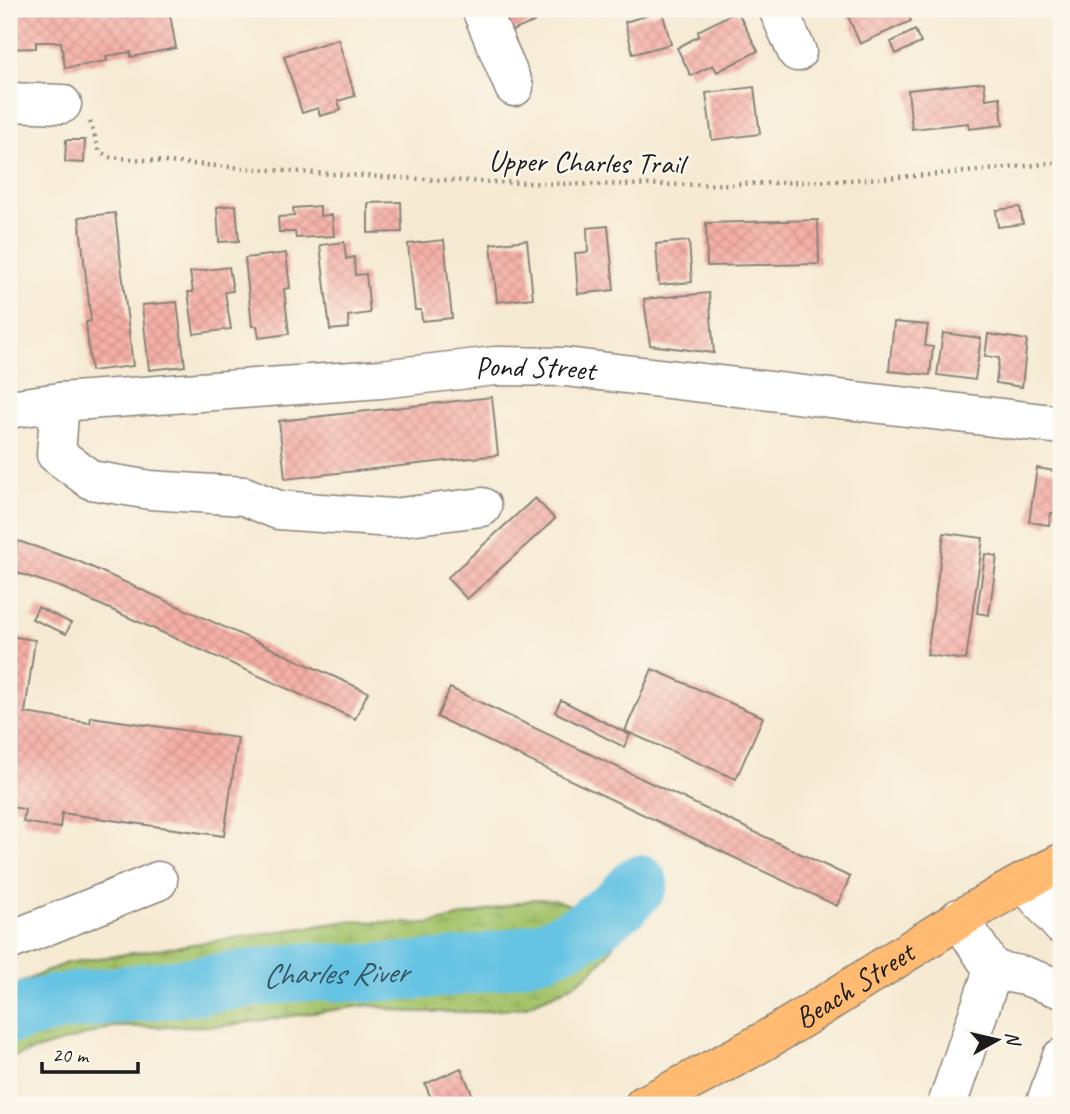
<svg xmlns="http://www.w3.org/2000/svg" width="1070" height="1114" viewBox="0 0 1070 1114" font-family="Caveat,sans-serif">
<style>
.wetland{fill:url(#wetland-marsh);stroke:#607044;stroke-width:2}
.lines{fill:none;stroke-linecap:round;stroke-linejoin:round}
.river{stroke:#65c3e3;stroke-width:58}
.building{fill:url(#building-cross-hatch)}
.minor-casing{stroke:#898378;stroke-width:41}
.major-casing{stroke:#898378;stroke-width:41}
.path{stroke:#898378;stroke-width:4.5;stroke-dasharray:2 5;stroke-linecap:butt}
.minor{stroke:#fff;stroke-width:38}
.major{stroke:#ffbb71;stroke-width:38}
.labels{text-anchor:middle;dominant-baseline:central;stroke-width:5;stroke-linejoin:round;paint-order:stroke}
.street-label{font-size:30px;fill:#1c1c1c;stroke:#fbf7ec}
.water-label{font-size:32px;font-style:italic;fill:#365662;stroke:#fbf7ec}
</style>
<defs>
<pattern id="wetland-marsh" width="20" height="14" patternUnits="userSpaceOnUse" patternTransform="scale(1.75)"><rect width="20" height="14" fill="#a5c46c"/><path d="M1 5h8M5 5V1M11 12h8M15 12V8" fill="none" stroke="#8da85d"/></pattern>
<pattern id="building-cross-hatch" width="8" height="8" patternUnits="userSpaceOnUse" patternTransform="scale(1.75)"><rect width="8" height="8" fill="#f5afa6"/><path d="M0 0l8 8M0 8l8-8" fill="none" stroke="#d1968e"/></pattern>
</defs>
<rect width="100%" height="100%" fill="#fbf7ec"/>
<filter id="ink" filterUnits="userSpaceOnUse"><feTurbulence type="fractalNoise" baseFrequency=".0143" numOctaves="2"/><feDisplacementMap in="SourceGraphic" scale="14" xChannelSelector="R" yChannelSelector="G"/><feConvolveMatrix kernelMatrix="1 2 1 2 8 2 1 2 1" color-interpolation-filters="sRGB"/></filter>
<filter id="wash" filterUnits="userSpaceOnUse"><feTurbulence type="fractalNoise" baseFrequency=".00686" numOctaves="4" result="noise"/><feDisplacementMap in="SourceGraphic" scale="28" xChannelSelector="R" yChannelSelector="G"/><feGaussianBlur stdDeviation="1.57" result="paint"/><feColorMatrix in="noise" values="0 0 0 0 0 0 0 0 0 0 0 0 0 0 0 0 0 1.4 0 .05"/><feComposite in="paint" operator="in"/></filter>
<g filter="url(#wash)">
<rect width="100%" height="100%" fill="#f6ead3"/>
<path class="wetland" d="M535 899 554 900 570 905 591 920 620 924 615 942 607 956 586 977 563 990 524 1007 477 1012H408L368 1005 223 1026 113 1027 9 1058V988L66 963 349 921 429 924Z"/>
<g class="lines">
<path class="river" id="s1" d="M9 1015 57 1003 302 972 368 973 440 969 478 964 514 957 545 949 570 938 586 929 621 903 639 884"/>
</g>
<g id="blocks">
<path class="building" d="M9 9H169L176 48 131 57V52L106 56 107 61 65 68 61 42H36V48L9 49Z
M491 9H529L534 22 502 35Z
M845 9H906L911 21 860 44Z
M662 11 671 44 633 54 625 22Z
M737 11 758 51 717 72 713 65 691 76 677 48 699 36 698 31Z
M915 30 921 43 896 54 891 42Z
M338 39 355 96 338 101 341 110 320 116 318 108 302 113 284 56Z
M984 82 986 99 1000 97 1003 125 969 129 968 123 912 129 908 90Z
M754 87 760 134 712 140 706 93Z
M66 140H85L84 163 65 162Z
M401 202 402 232 368 233V203Z
M236 205 239 241 219 242 217 207Z
M320 206V216L332 215 334 236 296 238 295 232H279L278 217 294 216 293 208Z
M1020 207 1023 224 998 227 996 210Z
M115 213 133 366 91 371 86 322 91 321 79 217Z
M818 220 819 264 707 266 706 223Z
M608 226 614 290 578 294 575 253 588 252 587 228Z
M444 240 452 318 422 321 421 310H415L408 244Z
M527 240 533 298 497 302 491 244Z
M689 241 692 282 659 285 656 244Z
M344 242 346 259 354 257 355 275 366 274 370 313 348 316 349 328 330 330 320 245Z
M286 253 290 288 284 289 289 334 259 338 257 326H252L245 258Z
M229 267 233 291 225 292 231 329 194 334 188 292H193L190 272Z
M709 293 714 353 650 345 644 299Z
M177 302 185 366 149 370 142 305Z
M894 322 928 325 925 346 933 347 930 375 889 371Z
M943 333 981 338 975 380 937 375Z
M988 334 1027 340 1022 387 996 383 999 358 985 356Z
M492 397 498 455 285 479 279 421Z
M1037 468 1061 472V514L1051 513 1049 525 1029 522Z
M535 498 555 519 467 599 447 578Z
M944 533 983 538 966 660 927 655Z
M18 541 78 561 368 692 355 719 63 588 9 570Z
M985 554 997 556 989 615 977 613Z
M38 607 71 623 66 634 32 619Z
M9 636 35 640 25 713 90 723 91 717 238 738 224 836 62 813 60 828 23 822 25 809 9 807Z
M652 669 763 717 736 779 625 731Z
M450 688 850 877 837 906 437 717Z
M561 700 630 735 624 747 555 712Z
M461 1068 473 1096 453 1105H434L425 1084Z"/>
</g>
</g>
<g filter="url(#ink)">
<use href="#blocks" fill-opacity="0" stroke="#898378" stroke-width="2"/>
<g class="lines">
<defs>
<g id="minor">
<path d="M481 9 514 87"/>
<path d="M778 9 797 52"/>
<path d="M9 102 62 104"/>
<path d="M60 402 56 454 91 480 150 490 244 496 278 510 392 518 482 507"/>
<path id="s2" d="M9 409 60 402 381 379 495 366 565 367 1061 425"/>
<path d="M1024 882 1061 925"/>
<path d="M959 918 993 970"/>
<path d="M9 941 158 881"/>
<path d="M993 970 1025 976 1061 989"/>
<path d="M947 1105 993 970"/>
<path d="M1045 1105 1061 1058"/>
</g>
<g id="major">
<path id="s3" d="M644 1105C690 1081 737 1058 781 1031 875 975 963 911 1061 863"/>
</g>
</defs>
<use href="#minor" class="minor-casing"/>
<use href="#major" class="major-casing"/>
<path class="path" d="M90 122 100 152 110 157C426 185 746 200 1061 162"/>
<use href="#minor" class="minor"/>
<use href="#major" class="major"/>
</g>
</g>
<g class="labels">
<g class="street-label">
<text transform="translate(586 162) rotate(1)">Upper Charles Trail</text>
<text stroke="none"><textPath href="#s2" startOffset="528">Pond Street</textPath></text>
<text stroke="none"><textPath href="#s3" startOffset="242">Beach Street</textPath></text>
</g>
<g class="water-label">
<text stroke="none"><textPath href="#s1" startOffset="329">Charles River</textPath></text>
</g>
</g>
<rect width="1070" height="1114" fill="none" stroke="#fbf7ec" stroke-width="35"/>
<g transform="translate(997 1040) rotate(82)" stroke="#fbf7ec" stroke-width="5" paint-order="stroke">
<path d="M0-5L12 26L0 18L-12 26Z" fill="#1c1c1c"/>
<text y="-10" font-size="19" font-weight="bold" text-anchor="middle" fill="#1c1c1c">N</text>
</g>
<path d="M42 1062v10h96v-10" fill="none" stroke="#1c1c1c" stroke-width="3.5"/>
<text x="52" y="1062" font-size="21" fill="#1c1c1c" stroke="#fbf7ec" stroke-width="5" paint-order="stroke">20 m</text>
</svg>
